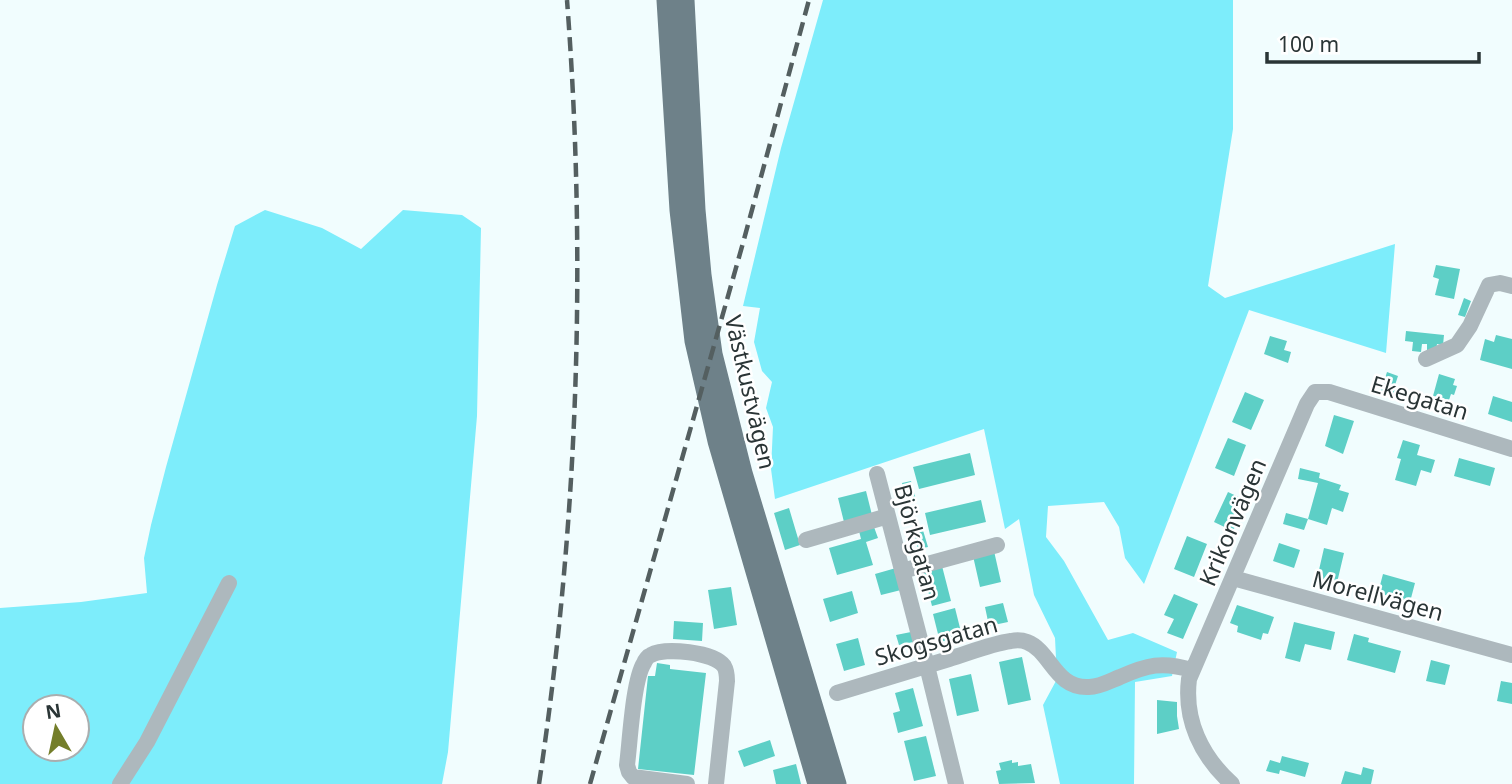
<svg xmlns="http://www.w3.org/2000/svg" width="1512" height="784" viewBox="0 0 1512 784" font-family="'Noto Sans',sans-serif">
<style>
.green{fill:#7dedfb;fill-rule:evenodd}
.building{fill:#5dcfc6}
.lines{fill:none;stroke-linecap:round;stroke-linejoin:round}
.minor{stroke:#adb8bd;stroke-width:16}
.major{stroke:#6e8189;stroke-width:21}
.rail{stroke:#545f60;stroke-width:4.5;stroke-dasharray:14 7;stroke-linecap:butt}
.labels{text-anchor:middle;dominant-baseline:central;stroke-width:5;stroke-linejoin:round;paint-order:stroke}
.street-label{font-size:23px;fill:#2a3536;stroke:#fff}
</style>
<rect width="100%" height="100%" fill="#f1fdfe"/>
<path class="green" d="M823 0H1233V129L1208 286 1225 298 1395 244 1386 353 1249 310 1144 584 1125 558 1119 527 1104 502 1048 506 1046 537 1064 561 1108 640 1133 633 1177 652 1172 676 1135 682 1134 784H1060L1043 705 1057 679 1055 638 1034 595 1019 519 1005 529 984 429 775 499 771 469 773 427 766 408 772 382 762 371 754 342 760 308 743 306 781 148Z
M265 210 322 228 361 249 403 210 462 215 481 228 477 416 448 752 442 784H0V608L81 602 147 593 144 558 151 525 166 467 217 285 235 226ZM35 707H77V749H35Z"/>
<path class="building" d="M1436 265 1460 269 1454 299 1435 295 1439 279 1433 277Z
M1464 298 1471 301 1465 317 1458 315Z
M1406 331 1444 335 1443 345 1437 344 1436 352 1427 351V344H1422L1421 352 1412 351 1413 342 1405 341Z
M1496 335 1512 339V369L1480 360 1485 339 1494 342Z
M1270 336 1287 341 1284 350 1291 352 1288 363 1264 354Z
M1387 372 1398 376 1395 385 1405 388 1401 401 1380 394Z
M1439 374 1455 379 1453 385 1457 386 1454 395 1451 394 1449 400 1433 396Z
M1245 392 1264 400 1251 430 1232 422Z
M1493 396 1512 402V422L1488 414Z
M1334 415 1354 421 1343 454 1325 446Z
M1228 438 1246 445 1234 476 1215 468Z
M1403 440 1420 445 1417 455 1435 460 1431 473 1421 470 1416 486 1395 480 1401 459 1397 458Z
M970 453 975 475 919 489 913 467Z
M1459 458 1495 468 1490 486 1454 476Z
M1300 468 1320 473 1319 478 1341 485 1339 490 1349 493 1343 512 1332 508 1327 525 1308 519 1318 483 1298 479Z
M911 481 916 500 907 503 902 483Z
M866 491 872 515 844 522 838 498Z
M1228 492 1247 501 1233 531 1214 522Z
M981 500 986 522 930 535 925 513Z
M789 508 800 545 785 550 774 513Z
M1286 513 1308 519 1304 530 1283 524Z
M874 527 878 538 866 542 873 565 837 575 829 548 861 539 859 531Z
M922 527 928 547 918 549 913 529Z
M1187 536 1207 544 1194 577 1174 569Z
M1279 543 1300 550 1294 568 1273 561Z
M1324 548 1344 553 1336 587 1316 583Z
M994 551 1001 582 980 587 973 556Z
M942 566 951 601 932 606 923 571Z
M896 568 901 590 881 595 875 574Z
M1383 574 1415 583 1410 602 1378 593Z
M731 587 737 625 714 629 708 590Z
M852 591 858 613 830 622 823 599Z
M1174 594 1198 604 1183 639 1167 633 1174 619 1164 615Z
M1003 603 1008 622 989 626 985 607Z
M1237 605 1274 617 1268 634 1263 633 1261 640 1237 632 1238 626 1230 623Z
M955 608 962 636 940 642 933 614Z
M674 621 703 623 702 641 673 639Z
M1294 622 1335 632 1331 650 1305 644 1300 662 1285 658Z
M911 632 913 642 899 645 896 635Z
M1354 634 1369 638 1368 642 1401 651 1395 673 1347 660Z
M858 638 865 665 844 671 836 644Z
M1022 657 1031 700 1008 705 999 662Z
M1431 660 1450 665 1445 685 1426 681Z
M657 663 670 665V669L706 673 694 775 638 769 648 676H655Z
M971 674 979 711 957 716 949 679Z
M1501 681 1512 683V704L1497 701Z
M913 688 923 726 898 733 893 713 900 711 895 693Z
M1157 700 1177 702V716L1179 729 1157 734Z
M926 736 936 776 914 781 904 741Z
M770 740 775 756 744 767 738 751Z
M1282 756 1309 763 1305 777 1280 770 1279 774 1266 771 1270 760 1280 763Z
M1012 760V763L1018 762V766L1031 764 1035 783 999 784 996 771 1001 770 999 763Z
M796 764 801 784H776L773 770Z
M1363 767 1374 770 1371 784H1341L1345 771 1361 775Z"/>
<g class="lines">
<path class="minor" d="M1426 359 1457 345 1470 326 1489 285 1500 283 1512 286
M877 474 927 666 956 784
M806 540 888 516
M902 571 997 545
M1233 578 1512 655
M837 693C874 682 912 670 949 659 969 653 990 644 1011 641 1016 640 1022 640 1027 642 1051 651 1055 689 1089 687 1100 687 1110 681 1120 677 1147 665 1162 661 1192 670
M120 784 147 742 229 583
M687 784 633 777 629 772 627 765C630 742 633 680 644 663 645 660 648 656 651 655 665 647 714 652 724 666 727 671 727 676 727 681L716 784
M1232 784C1201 756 1184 720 1189 679L1307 404 1315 392H1329L1512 449"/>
<path class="major" d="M667 0 680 210 695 341 718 441 818 784
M684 0 695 210 701 275 712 354 742 473 836 784"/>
<path class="rail" d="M539 784C578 524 587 262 567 0
M590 784 743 243 809 0"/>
</g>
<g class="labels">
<g class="street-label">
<text transform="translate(751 392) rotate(77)">Västkustvägen</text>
<text transform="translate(1420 397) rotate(17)">Ekegatan</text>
<text transform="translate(1232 522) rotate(-67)">Krikonvägen</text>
<text transform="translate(918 542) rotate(75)">Björkgatan</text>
<text transform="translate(1378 595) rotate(15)">Morellvägen</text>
<text transform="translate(936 640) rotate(-16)">Skogsgatan</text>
</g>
</g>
<g transform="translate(56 728) rotate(351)"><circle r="33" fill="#ffffff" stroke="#aaaeaf" stroke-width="2"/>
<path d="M0-5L12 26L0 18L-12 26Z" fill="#747e2a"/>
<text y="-10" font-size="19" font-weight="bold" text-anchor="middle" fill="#2a3536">N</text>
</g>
<path d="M1267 52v10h212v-10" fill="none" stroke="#2a3536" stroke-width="3.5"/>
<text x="1278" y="52" font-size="21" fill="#2a3536" stroke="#ffffff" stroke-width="5" paint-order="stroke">100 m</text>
</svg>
